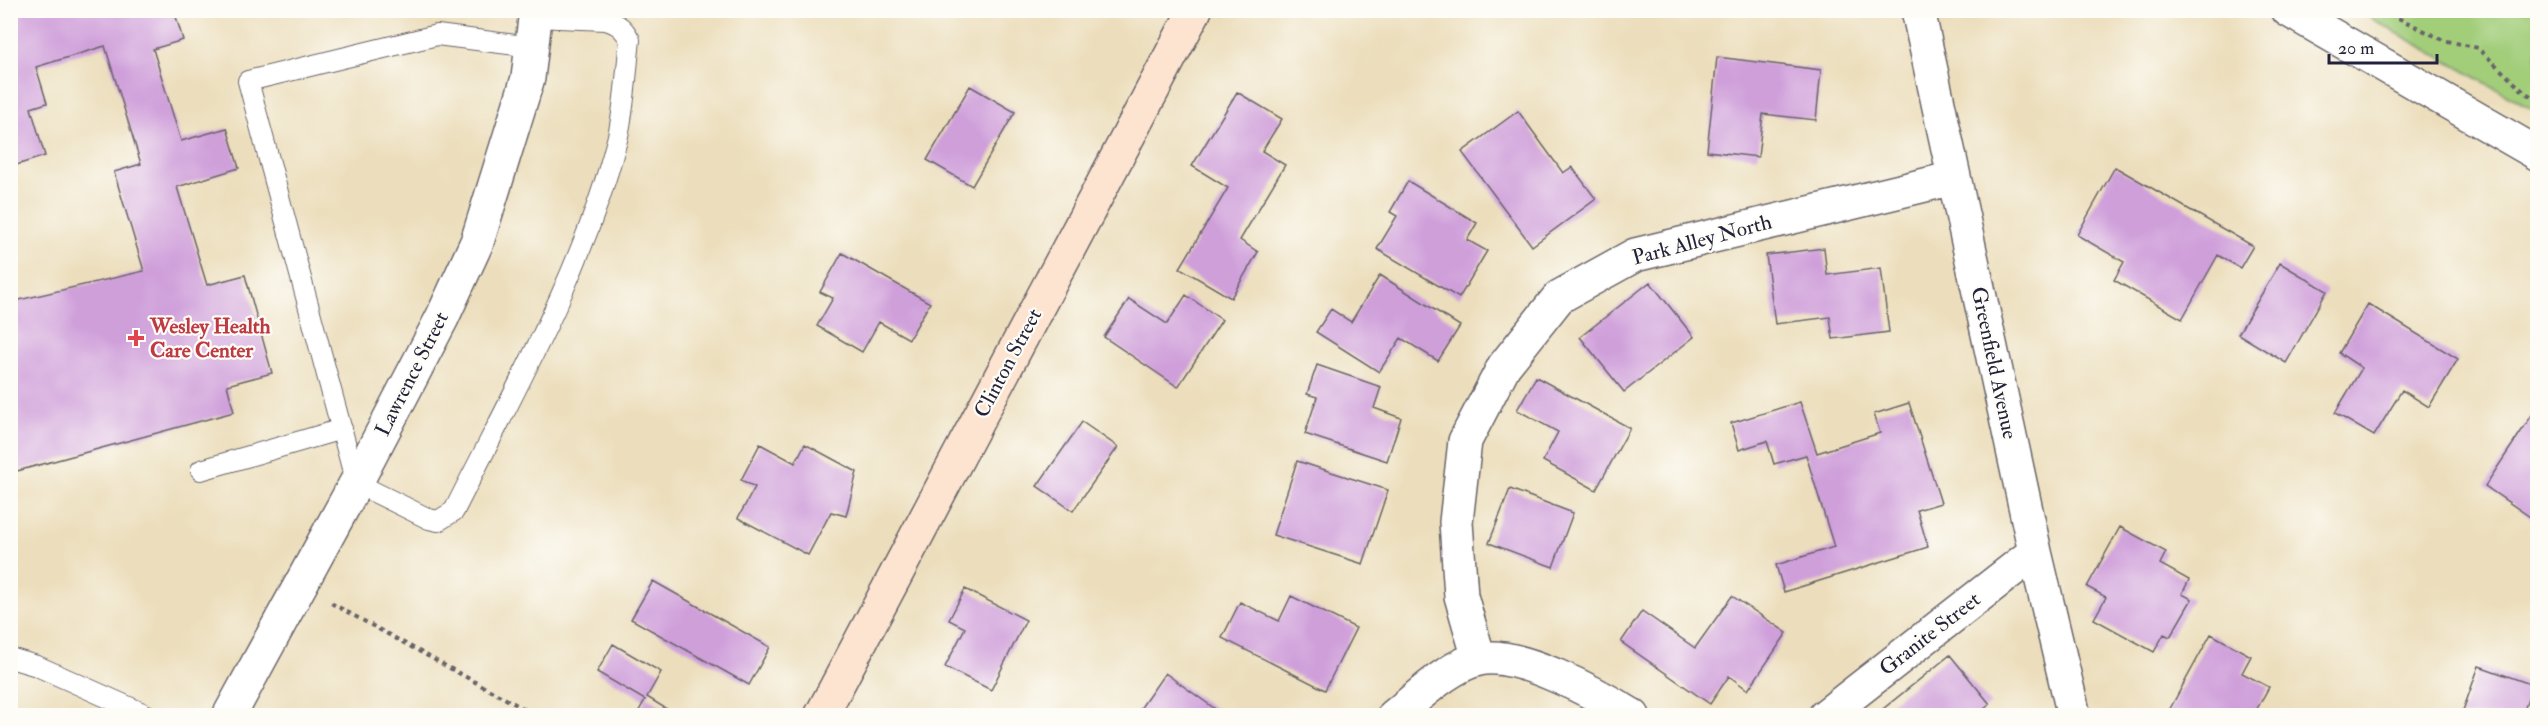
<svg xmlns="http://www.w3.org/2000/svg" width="2548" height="726" viewBox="0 0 2548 726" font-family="'IM FELL Double Pica',serif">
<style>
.green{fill:#a2ce7a;stroke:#62785a;stroke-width:1.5}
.building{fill:#cf9fda}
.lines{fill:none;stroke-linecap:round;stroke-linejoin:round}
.lane-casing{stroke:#696468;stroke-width:22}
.street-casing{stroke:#696468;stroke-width:36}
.secondary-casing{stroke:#696468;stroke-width:36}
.path{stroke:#696468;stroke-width:4;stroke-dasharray:4.5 4.5;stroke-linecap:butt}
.lane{stroke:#fff;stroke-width:20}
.street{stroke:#fff;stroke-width:33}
.secondary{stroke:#fde4d1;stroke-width:33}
.health-dot{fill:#e0444e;stroke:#fdfcf7;stroke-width:2}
.labels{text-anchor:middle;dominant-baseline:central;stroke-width:4.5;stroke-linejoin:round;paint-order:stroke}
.street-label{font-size:21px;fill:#22223b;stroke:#fdfcf7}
.health-label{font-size:21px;font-weight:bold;fill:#be3a42;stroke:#fdfcf7;text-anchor:start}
</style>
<rect width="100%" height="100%" fill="#fdfcf7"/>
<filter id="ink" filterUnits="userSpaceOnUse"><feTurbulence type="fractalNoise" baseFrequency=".0167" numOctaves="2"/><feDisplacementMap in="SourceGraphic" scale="12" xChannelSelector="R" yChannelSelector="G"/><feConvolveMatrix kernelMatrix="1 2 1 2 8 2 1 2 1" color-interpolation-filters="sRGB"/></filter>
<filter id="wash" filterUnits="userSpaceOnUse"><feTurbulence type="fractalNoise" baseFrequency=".008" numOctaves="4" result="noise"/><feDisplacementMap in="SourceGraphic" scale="24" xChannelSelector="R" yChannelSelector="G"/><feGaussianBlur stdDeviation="1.35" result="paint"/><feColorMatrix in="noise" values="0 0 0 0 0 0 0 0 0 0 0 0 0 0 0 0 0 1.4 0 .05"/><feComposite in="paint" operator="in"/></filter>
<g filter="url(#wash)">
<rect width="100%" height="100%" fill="#ecdebc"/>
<path class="green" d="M2358 11H2537V112Z"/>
<g id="blocks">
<path class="building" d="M10 10H174L183 40 153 49 181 141 227 128 239 168 177 187 207 285 245 275 272 373 227 385 234 412 17 471 10 447V302L144 271 114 172 141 164 105 46 36 67 47 103 31 108 45 156 10 167Z
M1717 57 1821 70 1816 120 1763 114 1758 157 1707 151Z
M970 86 1015 112 972 186 927 160Z
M1237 92 1282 119 1262 151 1285 165 1240 240 1258 252 1231 298 1180 268 1228 188 1192 166Z
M1518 111 1563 173 1572 167 1596 199 1532 246 1462 152Z
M2115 167 2253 246 2240 268 2218 255 2182 319 2114 280 2124 262 2077 235Z
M1408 181 1477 223 1467 240 1487 251 1459 298 1377 249 1397 216 1390 212Z
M1824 248 1827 275 1881 268 1889 332 1833 339 1830 317 1775 324 1766 255Z
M842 253 930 303 909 339 879 322 862 352 817 326 833 298 820 292Z
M2280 263 2327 291 2286 363 2238 334Z
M1380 275 1460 326 1438 361 1401 338 1379 372 1316 332 1331 309 1351 322Z
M1650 282 1694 337 1624 392 1580 337Z
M1186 295 1222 320 1178 387 1104 337 1129 299 1167 324Z
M2368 304 2458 359 2429 407 2402 390 2374 436 2335 413 2362 368 2339 353Z
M1317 365 1381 387 1374 408 1401 418 1387 461 1305 434 1317 397 1307 394Z
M1536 377 1630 428 1596 490 1543 461 1558 432 1517 410Z
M1800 402 1817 453 1880 433 1874 414 1909 403 1941 503 1917 510 1928 547 1784 592 1776 565 1834 547 1806 455 1774 464 1767 441 1739 450 1731 423Z
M2538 406V512L2533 519 2485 486Z
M1082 422 1118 447 1073 511 1037 486Z
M760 444 795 463 805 444 857 472 846 516 831 512 808 555 738 518 755 487 741 480Z
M1297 461 1388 490 1363 564 1273 535Z
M1510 489 1573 513 1553 567 1489 543Z
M2120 527 2166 552 2160 564 2189 580 2182 594 2192 599 2170 637 2164 634 2154 652 2094 619 2106 597 2087 587Z
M653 581 770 647 749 685 631 619Z
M965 589 1026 620 991 690 945 667 965 628 949 620Z
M1291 596 1356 628 1325 690 1222 638 1240 602 1279 621Z
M1732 596 1787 633 1748 690 1729 676 1710 704 1621 642 1642 611 1695 648Z
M2211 634 2251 656 2242 673 2269 687 2253 716H2166Z
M613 644 661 672 647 697 678 716H636L645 700 597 672Z
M1950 655 1990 704 1976 716H1888L1883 709Z
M2479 666 2533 685 2522 716H2461Z
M1165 673 1225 716H1135Z"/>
</g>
</g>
<g filter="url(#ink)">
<use href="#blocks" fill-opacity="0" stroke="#696468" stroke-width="1.5"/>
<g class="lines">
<defs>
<path id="lane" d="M532 47 437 35 248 81 356 483 429 519 438 521 454 511C514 391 583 271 617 140 625 108 626 73 630 40 624 29 619 24 606 20L535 17
M201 470 342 429
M10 658 37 666 149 716"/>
<path id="street" d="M1918 10 2035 552 2074 716
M2288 10 2538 154
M1479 659 1461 596 1456 522 1465 441 1504 366 1559 297 1635 255 1954 178
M229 716 356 483 442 318 477 242 528 78 536 10
M1394 716C1417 698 1450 665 1479 659 1517 650 1599 695 1633 716
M1825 716 2035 552"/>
<path id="secondary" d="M821 716 1195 10"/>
</defs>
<use href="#lane" class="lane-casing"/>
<use href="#street" class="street-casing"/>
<use href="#secondary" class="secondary-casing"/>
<path class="path" d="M2382 10 2443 40 2478 48 2524 92 2538 100
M331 603 537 716"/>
<use href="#lane" class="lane"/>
<use href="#street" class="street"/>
<use href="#secondary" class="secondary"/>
</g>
</g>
<path class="health-dot" d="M133 329h6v6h6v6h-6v6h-6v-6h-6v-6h6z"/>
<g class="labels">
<g class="street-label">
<text transform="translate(1702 240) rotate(-15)">Park Alley North</text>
<text transform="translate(1008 363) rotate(-62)">Clinton Street</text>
<text transform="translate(1994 363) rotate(78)">Greenfield Avenue</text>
<text transform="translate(412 374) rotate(-63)">Lawrence Street</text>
<text transform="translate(1930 634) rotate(-38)">Granite Street</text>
</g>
<g class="health-label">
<text x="150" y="326">Wesley Health<tspan x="150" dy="24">Care Center</tspan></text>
</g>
</g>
<rect width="2548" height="726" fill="none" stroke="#fdfcf7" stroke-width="36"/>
<path d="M2329 54v9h108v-9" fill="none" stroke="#22223b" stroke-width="3"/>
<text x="2338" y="54" font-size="18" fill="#22223b" stroke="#fdfcf7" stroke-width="4.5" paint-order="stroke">20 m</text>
</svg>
